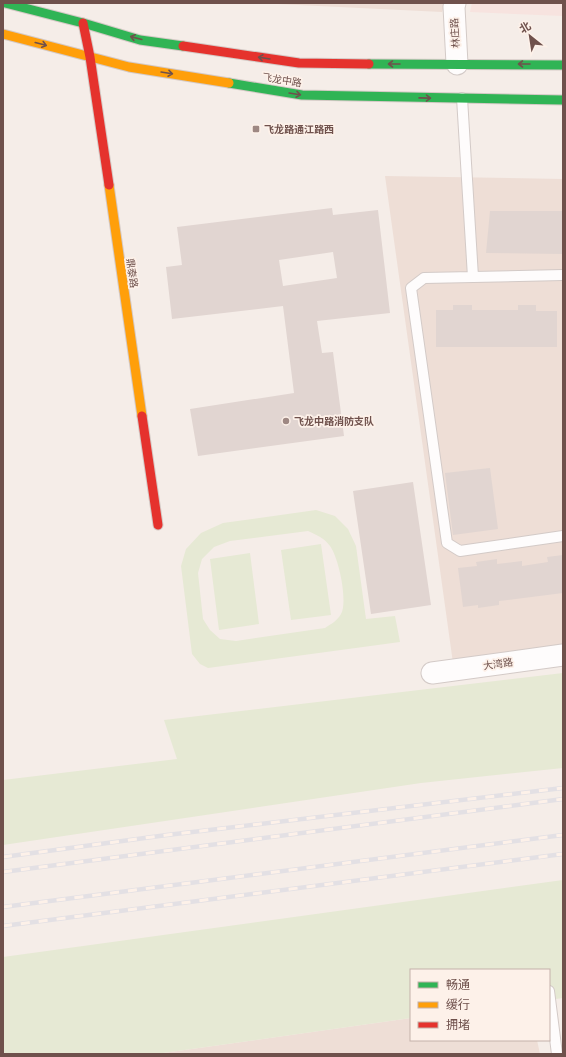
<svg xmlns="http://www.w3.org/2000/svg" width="566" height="1057" viewBox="0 0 566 1057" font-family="'DejaVu Sans','Noto Sans SC',sans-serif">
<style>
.residential{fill:#eeded6}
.commercial{fill:#f7e3df}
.green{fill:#e6e9d4;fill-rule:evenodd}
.building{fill:#e1d5d1;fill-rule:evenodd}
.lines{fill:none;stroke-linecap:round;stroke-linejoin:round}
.lane-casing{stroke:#d3cac7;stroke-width:12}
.street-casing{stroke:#d3cac7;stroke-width:23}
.fast-casing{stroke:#d4c9c5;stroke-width:11}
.slow-casing{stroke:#d4c9c5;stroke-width:11}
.jam-casing{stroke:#d4c9c5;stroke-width:11}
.lane{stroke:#fefcfc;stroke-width:10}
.street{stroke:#fefcfc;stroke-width:21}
.fast{stroke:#30b455;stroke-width:9}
.slow{stroke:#ff9f0a;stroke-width:9}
.jam{stroke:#e5322d;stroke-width:9}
.rail-casing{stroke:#e3e0e4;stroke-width:4.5}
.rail{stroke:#fdf1e9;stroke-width:3;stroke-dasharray:9;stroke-linecap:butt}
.oneway{stroke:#6f514c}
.poi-dot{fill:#9e8883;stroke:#fdf1e9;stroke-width:1.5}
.labels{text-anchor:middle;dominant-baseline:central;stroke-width:3.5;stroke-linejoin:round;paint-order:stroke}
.street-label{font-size:10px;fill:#6f514c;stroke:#fdf1e9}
.poi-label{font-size:10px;font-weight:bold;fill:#6f514c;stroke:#fdf1e9;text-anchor:start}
</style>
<rect width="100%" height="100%" fill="#f5ede8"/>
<path class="residential" d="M257 3H445L442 12Z
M385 176 563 179V646L453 663Z
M411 1018V1040H537L540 1054H156Z"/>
<path class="commercial" d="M472 3H563V16L470 12Z"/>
<path class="green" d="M316 510 335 516 348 529 356 546 366 619 395 616 400 642 208 668 200 664 192 654 181 566 186 549 201 533 223 523ZM308 531C317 535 324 538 330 546 339 558 348 602 341 614 337 621 331 624 325 628L236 641 220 639 210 630 203 619 198 573 202 559 214 547 230 541Z
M321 544 331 615 291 620 281 550Z
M250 553 259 624 219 630 210 559Z
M563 673V768L421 783 3 845V780L177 759 164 720Z
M563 880V998L549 1000V970H411V1018L156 1054H3V957Z"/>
<path class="building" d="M332 208 333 215 378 210 390 313 317 321 322 353 333 352 344 436 198 456 190 409 294 393 283 306 172 319 166 267 182 265 177 227ZM333 252 337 278 283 286 279 260Z
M490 211H563V254L486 253Z
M453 305H472V310H518V305H536V311H557V347H436V310H453Z
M490 468 498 529 453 535 445 473Z
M413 482 431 605 371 614 353 491Z
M563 555V593L499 601V605L478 608V605L463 607 458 568 477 566 476 562 497 559V564L522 561V566L548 562 547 557Z"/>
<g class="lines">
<defs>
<path id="lane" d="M462 98 473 277
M563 275 424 278 411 288 447 543 460 551 563 536
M549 991 557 1054"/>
<path id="street" d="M455 3 454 7 457 64
M432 673 563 655"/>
<path id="fast" d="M5 3 83 23 140 40 183 46
M369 64 563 65
M229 83 302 95 563 100"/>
<path id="slow" d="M3 34 129 67 229 83
M109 185 142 416"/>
<path id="jam" d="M83 23 90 57 109 185
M183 46 299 63 369 64
M142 416 158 525"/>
</defs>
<use href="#lane" class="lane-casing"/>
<use href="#street" class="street-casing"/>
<use href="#fast" class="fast-casing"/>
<use href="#slow" class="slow-casing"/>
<use href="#jam" class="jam-casing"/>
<use href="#lane" class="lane"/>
<use href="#street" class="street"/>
<use href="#fast" class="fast"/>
<use href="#slow" class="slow"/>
<use href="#jam" class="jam"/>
<defs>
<path id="rail" d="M3 857 167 835 563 788
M3 872 563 799
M3 907 563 835
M3 926 563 854"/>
</defs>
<use href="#rail" class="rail-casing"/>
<use href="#rail" class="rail"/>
</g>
<defs><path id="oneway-shaft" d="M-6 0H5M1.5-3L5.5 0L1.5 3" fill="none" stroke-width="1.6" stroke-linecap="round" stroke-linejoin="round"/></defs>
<g class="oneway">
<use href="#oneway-shaft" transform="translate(136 38) rotate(-165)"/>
<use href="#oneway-shaft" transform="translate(41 44) rotate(15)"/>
<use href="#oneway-shaft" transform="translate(264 58) rotate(-171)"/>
<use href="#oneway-shaft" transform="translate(394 64) rotate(-180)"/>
<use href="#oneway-shaft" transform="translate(524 64) rotate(-180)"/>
<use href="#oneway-shaft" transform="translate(167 73) rotate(9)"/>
<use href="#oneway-shaft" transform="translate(295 94) rotate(9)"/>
<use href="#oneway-shaft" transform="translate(425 98) rotate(1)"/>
</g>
<g class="poi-dot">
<rect x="252" y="125" width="8" height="8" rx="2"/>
<circle cx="286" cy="421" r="4"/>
</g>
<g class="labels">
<g class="street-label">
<text transform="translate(455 33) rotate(-94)">林庄路</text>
<text transform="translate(282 80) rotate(9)">飞龙中路</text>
<text transform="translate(132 273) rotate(82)">鼎泰路</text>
<text transform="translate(498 664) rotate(-8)">大湾路</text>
</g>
<g class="poi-label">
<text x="264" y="129">飞龙路通江路西</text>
<text x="294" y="421">飞龙中路消防支队</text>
</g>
</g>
<rect width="566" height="1057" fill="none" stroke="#6f514c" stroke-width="8"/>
<rect x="410" y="969" width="140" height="72" fill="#fdf1e9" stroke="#c4b1aa"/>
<rect x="418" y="982" width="20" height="6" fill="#30b455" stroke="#c4b1aa"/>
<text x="446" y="989" font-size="12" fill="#6f514c">畅通</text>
<rect x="418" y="1002" width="20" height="6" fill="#ff9f0a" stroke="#c4b1aa"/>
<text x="446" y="1009" font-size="12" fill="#6f514c">缓行</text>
<rect x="418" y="1022" width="20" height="6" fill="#e5322d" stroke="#c4b1aa"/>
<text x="446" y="1029" font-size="12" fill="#6f514c">拥堵</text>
<g transform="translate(530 36) rotate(330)" stroke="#fdf1e9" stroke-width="3" paint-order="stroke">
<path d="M0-3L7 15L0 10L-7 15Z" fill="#6f514c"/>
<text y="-6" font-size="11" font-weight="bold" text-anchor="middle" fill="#6f514c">北</text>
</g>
</svg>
